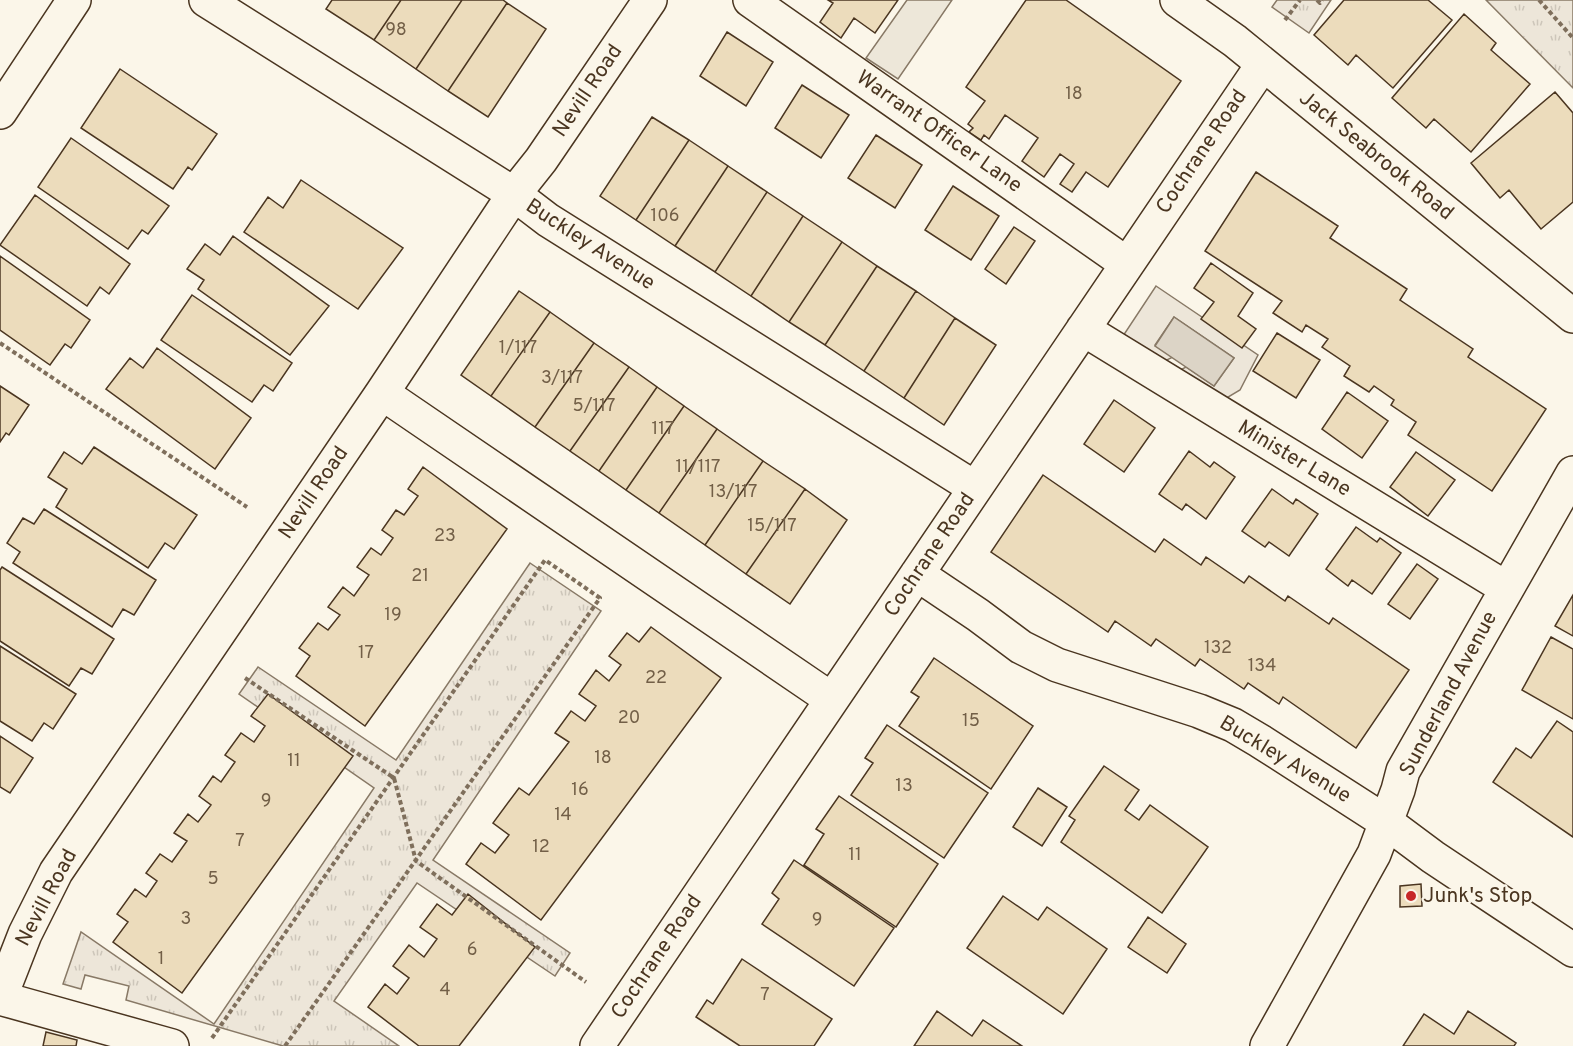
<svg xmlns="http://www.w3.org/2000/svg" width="1573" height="1046" viewBox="0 0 1573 1046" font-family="Overpass,sans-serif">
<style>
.green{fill:#ede6d9;stroke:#887966;stroke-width:1.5}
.park{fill:url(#park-tufts);stroke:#887966;stroke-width:1.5}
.parking{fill:#ede7d9;stroke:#887966;stroke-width:1.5}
.water{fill:#dcd4c6;stroke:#887966;stroke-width:1.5}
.building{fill:#ecdcbc;stroke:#4a3520;stroke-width:1.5}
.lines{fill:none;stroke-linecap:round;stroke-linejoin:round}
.street-casing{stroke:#4a3520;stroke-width:36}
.path{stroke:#7f6f5c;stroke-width:4;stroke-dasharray:4.5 3;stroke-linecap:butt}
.street{stroke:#fbf6e9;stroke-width:33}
.poi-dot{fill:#c62828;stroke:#fbf6e9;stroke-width:2}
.labels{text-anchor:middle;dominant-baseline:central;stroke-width:4.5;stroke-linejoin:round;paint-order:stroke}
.number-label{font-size:18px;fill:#725f47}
.street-label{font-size:21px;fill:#4a3520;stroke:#fbf6e9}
.poi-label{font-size:21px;fill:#4a3520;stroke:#fbf6e9;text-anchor:start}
</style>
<defs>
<pattern id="park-tufts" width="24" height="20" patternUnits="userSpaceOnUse" patternTransform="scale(1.5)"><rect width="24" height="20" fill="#ede6d9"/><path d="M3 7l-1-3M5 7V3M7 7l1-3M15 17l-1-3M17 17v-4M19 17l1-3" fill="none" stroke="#cdc6ba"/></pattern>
</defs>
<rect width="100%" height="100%" fill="#fbf6e9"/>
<path class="green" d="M1156 286 1258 355 1240 390 1225 399 1176 372 1186 367 1214 386 1234 358 1174 317 1155 345 1173 357 1159 364 1121 339Z"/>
<path class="park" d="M1277 0H1331L1309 33 1272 7Z
M1486 0H1573V88Z
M530 563 601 611 433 860 570 953 555 976 417 883 334 1001 399 1046H283L126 1000 129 986 85 975 81 989 63 984 81 932 214 1024 374 788 239 694 258 667 396 760Z"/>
<path class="parking" d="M907 0H952L898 79 866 58Z"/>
<path class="water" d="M1174 317 1234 358 1214 386 1155 346Z"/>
<path class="building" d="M332 0H401L374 40 326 9Z
M401 0H462L416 69 374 40Z
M462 0H503L507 3 448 91 416 69Z
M828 0H898L875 33 854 18 841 38 820 22 833 3Z
M1026 0H1066L1181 81 1108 187 1086 172 1072 192 1060 184 1074 164 1060 154 1044 177 1022 161 1038 138 1005 115 989 139 984 135 981 140 969 132 973 128 968 124 985 101 966 87Z
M1344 0H1428L1452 20 1393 88 1356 55 1348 65 1314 35Z
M507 3 546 29 488 117 448 91Z
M1464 14 1496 43 1491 50 1530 84 1471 152 1434 119 1426 128 1392 98Z
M727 32 773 62 746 106 700 76Z
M120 69 217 134 192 170 188 167 173 189 81 128Z
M802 85 849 115 821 158 775 128Z
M1555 92 1573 113V202L1541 229 1509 190 1500 198 1471 163Z
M652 117 689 140 636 220 600 196Z
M876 135 922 165 895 208 848 178Z
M71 138 169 206 148 234 142 230 128 249 38 187Z
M689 140 728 166 675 246 636 220Z
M728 166 767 192 715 272 675 246Z
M1256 172 1338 226 1330 238 1407 289 1400 300 1473 349 1468 357 1546 409 1492 491 1408 435 1416 422 1391 405 1394 400 1374 386 1369 392 1344 376 1350 366 1322 347 1328 339 1306 325 1302 332 1273 313 1282 301 1205 251Z
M301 180 403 248 358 309 244 232 268 197 283 208Z
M953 186 999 216 971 260 925 230Z
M767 192 803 216 751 296 715 272Z
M35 195 130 264 109 294 100 287 87 306 0 245Z
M803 216 842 242 789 322 751 296Z
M1014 227 1035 241 1006 284 985 269Z
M233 236 329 306 290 355 198 289 204 280 187 269 205 244 220 255Z
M842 242 877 266 825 345 789 322Z
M0 256 90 320 71 348 65 344 50 365 0 330Z
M1211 263 1253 293 1238 316 1256 329 1242 348 1201 319 1214 302 1194 288Z
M877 266 916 291 864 371 825 345Z
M519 291 550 312 491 396 461 375Z
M916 291 955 318 904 398 864 371Z
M192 295 292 363 273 391 264 385 252 402 161 340Z
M550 312 594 343 535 427 491 396Z
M955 318 996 345 944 425 904 398Z
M1277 333 1320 360 1296 398 1253 371Z
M594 343 629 367 570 451 535 427Z
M157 348 251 418 215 469 106 389 130 358 143 368Z
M629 367 657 387 599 471 570 451Z
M0 386 29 405 9 435 6 433 0 442Z
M657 387 684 406 626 490 599 471Z
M1347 392 1388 421 1362 458 1322 429Z
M1114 400 1155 428 1124 472 1084 444Z
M684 406 717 429 659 513 626 490Z
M717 429 763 461 705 545 659 513Z
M94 447 197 515 174 549 165 543 148 568 56 507 67 489 48 477 64 452 82 464Z
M1189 451 1210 467 1214 462 1235 477 1206 519 1186 504 1182 510 1159 494Z
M1416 452 1455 480 1428 516 1390 487Z
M763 461 805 489 746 574 705 545Z
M423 467 507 529 365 726 296 676 310 656 299 648 318 623 328 630 340 615 328 607 343 587 354 596 369 575 357 567 371 548 381 555 393 538 382 530 396 510 404 515 418 496 408 489Z
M1043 475 1155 552 1164 539 1201 565 1206 557 1244 583 1249 576 1285 601 1288 596 1329 624 1333 618 1409 670 1356 748 1283 697 1279 704 1248 683 1244 689 1200 659 1195 666 1156 639 1151 646 1115 621 1108 632 991 552Z
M805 489 847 520 790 604 746 574Z
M1272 489 1293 504 1296 499 1318 514 1289 556 1269 542 1265 547 1242 531Z
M44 509 156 580 134 615 123 609 112 627 13 563 20 552 7 543 23 518 34 524Z
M1356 527 1377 542 1380 538 1401 553 1372 594 1352 580 1348 586 1326 569Z
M1417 564 1438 579 1410 619 1388 604Z
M2 567 114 639 92 674 81 668 69 686 0 641V570Z
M1573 595V636L1555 626Z
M651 627 721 678 541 920 466 864 481 843 495 853 509 835 493 823 519 788 529 795 569 742 555 733 571 711 585 721 596 706 579 694 596 670 609 681 621 665 609 656 627 633 639 642Z
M1551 637 1573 649V719L1522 690Z
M0 646 76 694 53 729 44 723 32 741 0 721Z
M934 658 1033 726 991 789 899 726 919 697 911 692Z
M268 694 353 756 182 993 113 942 128 922 117 914 135 889 146 897 157 881 146 873 160 854 172 862 187 841 174 833 188 814 198 822 211 805 199 796 213 776 221 782 235 762 225 755 241 733 254 742 265 726 251 716Z
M1557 721 1573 732V837L1493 782 1516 748 1531 758Z
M887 725 988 793 944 858 851 795 873 763 865 758Z
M0 736 33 758 10 793 0 787Z
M1104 766 1139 790 1125 810 1139 820 1150 805 1208 847 1162 913 1061 842 1075 820 1069 816Z
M1038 788 1067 807 1042 846 1013 827Z
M839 796 938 864 896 927 804 865 824 834 816 829Z
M794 860 894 928 854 986 762 924 779 899 772 893Z
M1421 884 1422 906 1400 907V886Z
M468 894 535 947 459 1046H419L368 1007 385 984 397 994 409 978 393 966 409 945 424 957 437 939 420 927 437 904 452 915Z
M1003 896 1038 920 1047 907 1107 949 1063 1014 967 948Z
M1148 917 1186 944 1167 973 1128 947Z
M742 959 832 1019 814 1046H740L696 1017 707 1000 713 1004Z
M937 1011 972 1036 983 1020 1022 1046H914Z
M1468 1011 1516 1043 1514 1046H1403L1424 1014 1454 1034Z
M46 1032 77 1040 76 1046H43Z"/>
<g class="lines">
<defs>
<path id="street" d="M206 0 514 194 548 220 975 488
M750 0 1127 264
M1177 0 1235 41 1573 316
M0 112 74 0
M1083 329 1506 588
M382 393 831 699
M917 574 978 615 1021 647 1057 665 1199 711 1233 725 1260 741 1386 822 1433 857 1573 950
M0 998 25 934 56 872 382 393 514 194 541 160 650 0
M0 998 172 1046
M597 1046 1263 64
M1267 1046 1374 854 1398 790 1403 771 1573 473"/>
</defs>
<use href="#street" class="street-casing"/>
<path class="path" d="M1317 0 1320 3 1322 0
M1539 0 1573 38
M1285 20 1300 0
M0 343 247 507
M245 678 394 778 416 861 586 982
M212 1038 545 560 600 598 285 1046"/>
<use href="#street" class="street"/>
</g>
<circle class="poi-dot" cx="1411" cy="896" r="6"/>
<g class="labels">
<g class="number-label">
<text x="396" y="30">98</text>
<text x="1074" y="94">18</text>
<text x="665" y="216">106</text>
<text x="518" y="348">1/117</text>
<text x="562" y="378">3/117</text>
<text x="594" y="406">5/117</text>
<text x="663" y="429">117</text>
<text x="698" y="467">11/117</text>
<text x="733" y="492">13/117</text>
<text x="772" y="526">15/117</text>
<text x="445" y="536">23</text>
<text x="420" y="576">21</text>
<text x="393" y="615">19</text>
<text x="1218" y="648">132</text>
<text x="366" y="653">17</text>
<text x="1262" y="666">134</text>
<text x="656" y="678">22</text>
<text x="629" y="718">20</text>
<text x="971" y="721">15</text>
<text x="603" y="758">18</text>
<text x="294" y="761">11</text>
<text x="904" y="786">13</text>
<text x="580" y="790">16</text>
<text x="266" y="801">9</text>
<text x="563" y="815">14</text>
<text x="240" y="841">7</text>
<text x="541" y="847">12</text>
<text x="855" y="855">11</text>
<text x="213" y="879">5</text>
<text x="186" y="919">3</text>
<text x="817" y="920">9</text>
<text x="472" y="950">6</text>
<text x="161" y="959">1</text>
<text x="445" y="990">4</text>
<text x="765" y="995">7</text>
</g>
<g class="street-label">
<text transform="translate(588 91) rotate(-56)">Nevill Road</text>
<text transform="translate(939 132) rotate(35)">Warrant Officer Lane</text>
<text transform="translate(1202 152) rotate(-56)">Cochrane Road</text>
<text transform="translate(1376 156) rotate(39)">Jack Seabrook Road</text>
<text transform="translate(590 245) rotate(33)">Buckley Avenue</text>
<text transform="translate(1294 459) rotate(31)">Minister Lane</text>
<text transform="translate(314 493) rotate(-56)">Nevill Road</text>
<text transform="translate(930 555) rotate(-56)">Cochrane Road</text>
<text transform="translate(1449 694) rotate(-62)">Sunderland Avenue</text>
<text transform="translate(1285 760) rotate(31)">Buckley Avenue</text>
<text transform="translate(47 898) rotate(-62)">Nevill Road</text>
<text transform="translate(657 957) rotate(-56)">Cochrane Road</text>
</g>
<g class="poi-label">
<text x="1423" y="896">Junk's Stop</text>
</g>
</g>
</svg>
